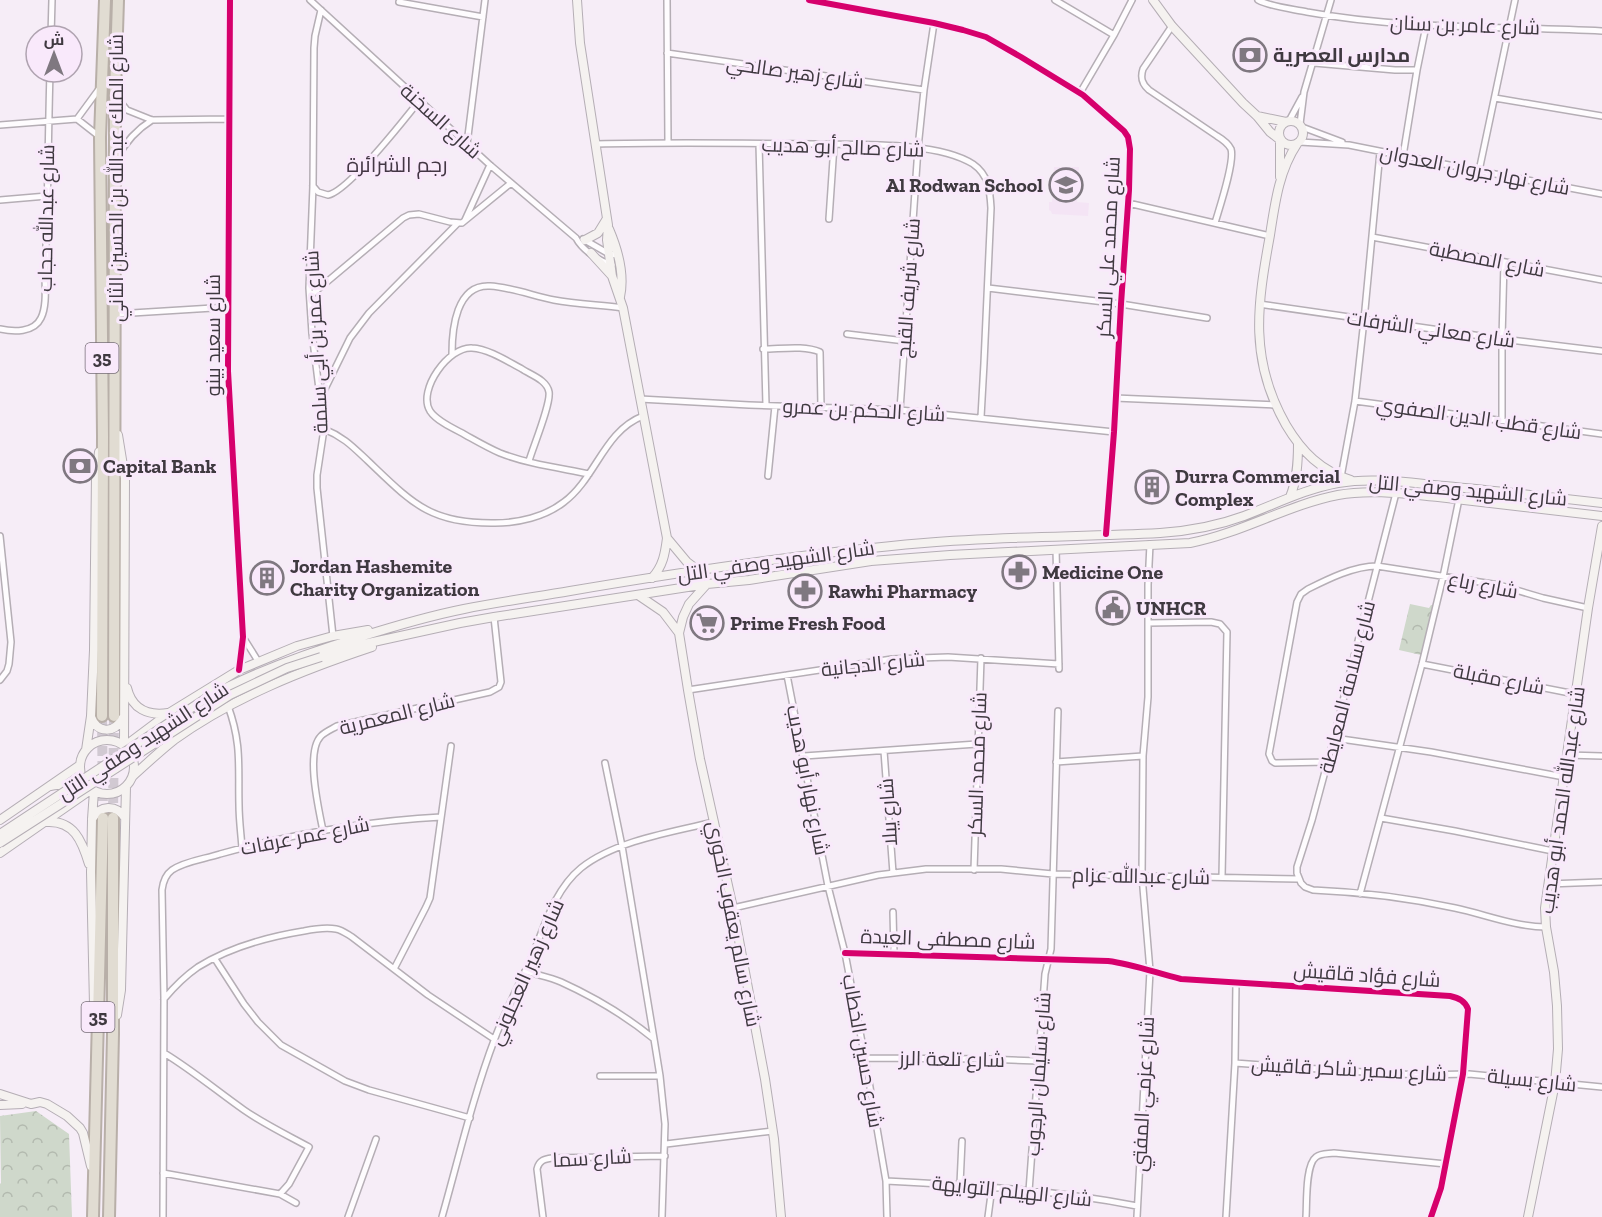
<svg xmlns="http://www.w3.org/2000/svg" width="1602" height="1217" viewBox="0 0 1602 1217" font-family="'Zilla Slab',Cairo,serif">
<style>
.built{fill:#f4e4f5}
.park{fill:url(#park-crowns)}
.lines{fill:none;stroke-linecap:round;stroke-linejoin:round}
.highway-tunnel{stroke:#d1c9d2;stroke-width:10;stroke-dasharray:10 5;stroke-linecap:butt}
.street-casing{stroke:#b5aeb5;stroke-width:8}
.secondary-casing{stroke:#b5aeb5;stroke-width:10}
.highway-casing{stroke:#b8afa8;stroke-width:14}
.street{stroke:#fefcfe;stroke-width:5}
.secondary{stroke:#f5f2f0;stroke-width:8}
.highway{stroke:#e1dcd2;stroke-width:10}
.secondary-bridge-casing{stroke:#b5aeb5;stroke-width:10;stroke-linecap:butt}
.secondary-bridge{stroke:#f5f2f0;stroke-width:8}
.cycleway-casing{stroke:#f9e9fb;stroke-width:10}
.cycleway{stroke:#d6006c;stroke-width:6}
.labels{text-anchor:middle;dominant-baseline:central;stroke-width:6;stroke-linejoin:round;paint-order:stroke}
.shield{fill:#f9e9fb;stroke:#776e78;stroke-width:1.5}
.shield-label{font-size:18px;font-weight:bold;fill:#3f3940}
.street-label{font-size:20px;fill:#3f3940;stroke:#f9e9fb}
.poi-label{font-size:20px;font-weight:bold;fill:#3f3940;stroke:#f9e9fb;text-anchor:start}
.neighbourhood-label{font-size:21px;fill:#443745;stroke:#f9e9fb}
</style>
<defs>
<pattern id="park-crowns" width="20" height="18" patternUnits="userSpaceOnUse" patternTransform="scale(1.5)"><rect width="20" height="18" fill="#cfd8cb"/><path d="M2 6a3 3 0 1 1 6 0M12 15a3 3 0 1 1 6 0" fill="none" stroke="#b3baaf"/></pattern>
</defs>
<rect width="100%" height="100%" fill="#f6edf7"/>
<path class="built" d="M1054 167H1079L1077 202 1089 203 1088 216 1052 214 1051 211 1049 210V202H1052Z"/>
<path class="park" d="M1410 604 1429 608 1431 605H1433L1421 655 1399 650Z
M36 1111 69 1134 72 1217H0V1184L1 1183 0 1116Z"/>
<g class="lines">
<path class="highway-tunnel" d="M102 716 103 817
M113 818 114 716"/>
<defs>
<path id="street" d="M230 0 228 371 243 637 239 670
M310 0 490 165 576 238C582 250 599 261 612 265
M667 0 668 142
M809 0 934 23 963 30 986 37 1021 57 1083 95 1124 131 1128 137 1130 149 1129 190 1121 304 1114 432 1106 534
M1055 0 1114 35
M1258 0C1271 7 1293 9 1307 12 1405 30 1504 26 1602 31
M399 2 483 17
M321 10 315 36 314 48 313 186 309 288 312 333 324 429 317 475V488L333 636
M1172 26 1143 69C1140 78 1142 84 1149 90L1217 136C1222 139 1228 143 1231 149 1235 162 1219 209 1215 223
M51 36 52 0
M667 53 924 90
M1314 63 1395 70H1417
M1080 93 1114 35 1132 0
M1495 98 1602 116
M118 99 127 110 152 120 229 119
M77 119 99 89
M1289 121 1302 97
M1300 124 1304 92 1331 0
M0 125 77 119 100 137
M1302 127 1342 142
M1300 142 1349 145 1479 171 1602 194
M467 144 485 0
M596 144C669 142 742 143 815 144 858 145 937 141 973 164 989 175 990 191 991 208L984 363 981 417
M759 144 766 405
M1403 156 1417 70 1426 26
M117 158C126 141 136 130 152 120
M1479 171 1515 0
M313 186 318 192 328 195C348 191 404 120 419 101
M0 200 47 196
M1128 203 1270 236
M829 219 834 145
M465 220 490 165
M1372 237 1602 280
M583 239 609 254 618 255
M988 288 1121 304 1207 318
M310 296 403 218 409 215 419 214 450 222 462 223 511 183
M1259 304 1502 339 1602 351
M116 314 229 307
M0 329C13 332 34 333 41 318 47 306 45 287 45 273 48 206 48 139 50 72
M847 334 905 341
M763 349C781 349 804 345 820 352L821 407
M452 354C452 329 456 284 490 286 510 287 534 296 554 300 576 304 600 305 623 308
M321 397 350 338 369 313 458 223
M1115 398 1275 405
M640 399 749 405 900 410 1114 432
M1355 401 1602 434
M900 410 918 148 924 90 934 23
M1502 420V339L1504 262
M324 429C344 437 353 447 368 461 412 503 430 524 495 523 518 523 545 517 564 502 596 478 604 431 643 416
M529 461C533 447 551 404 549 392 547 380 531 375 522 369 507 361 489 349 472 348 449 346 417 390 430 411 436 420 450 427 460 432 473 439 486 447 500 453 528 464 560 468 589 474
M768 476 775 406
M1341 477 1355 401 1364 320 1380 152
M1396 493 1348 680 1334 738 1312 820 1297 867V873L1301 883 1305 887 1313 890C1360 892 1409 898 1455 908 1484 914 1516 927 1546 927
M0 536 11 642 9 664 7 671 0 680
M1056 549 1059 669
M1148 623 1211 622 1220 624 1227 632 1222 877
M243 637 258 661
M1422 664 1575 694
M787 675 828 886 845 953 865 1058 886 1181 887 1217
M688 690 892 659 948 657 1059 664
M228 706C242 744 238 767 239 805 239 819 241 834 242 848
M1334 738 1431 752 1564 777
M884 751 893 873
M1567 755 1602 756
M804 756 977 744
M1056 762 1143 756
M1328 762 1275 763 1272 761 1269 754 1297 602 1301 594 1308 589C1328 579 1354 566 1377 566L1499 585 1543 598 1588 608
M605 763 622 846 654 1039
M1381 818 1455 831 1553 851
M323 831C319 810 305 752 321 736 325 732 332 729 337 726L490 692 499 687 501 682 494 617
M974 870 981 658
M1548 884 1602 882
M1360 894 1422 664 1443 577 1459 499
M733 908 878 875 926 869H1001L1053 874 1298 879
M893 912 894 954
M845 953 1108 961C1133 964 1156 973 1181 979L1450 996C1459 998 1465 1001 1468 1009L1463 1074 1441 1188 1431 1217
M215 959 244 1004 258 1022 281 1045 345 1081 369 1090 470 1118
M394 969 426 907 430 898 451 746
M525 971C537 975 550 977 561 982 594 997 626 1016 654 1039L660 1076 665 1124 662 1217
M164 999C174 987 185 976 198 967 230 947 267 937 304 931 314 929 325 927 336 929 342 930 347 934 352 937L428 995 494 1039
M164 1053C192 1070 217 1091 244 1110 264 1124 287 1135 309 1147L289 1184 280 1194
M865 1058 986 1059 1039 1061
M1235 1063 1346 1071 1419 1075 1469 1074 1602 1087
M600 1076H660
M666 1144 773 1131
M163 1173 280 1194 296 1203
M886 1181C970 1185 1055 1190 1137 1206
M960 1184 962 1141
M1029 1191 1045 974 1051 949 1058 711
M163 1217 164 999 162 890C163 882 165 875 172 870 185 861 205 859 220 854 292 834 367 821 441 817
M348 1217 376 1139
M442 1217C459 1157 473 1096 495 1038 505 1011 519 985 531 959 544 928 554 890 581 868 615 841 671 832 714 822
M543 1217 537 1169C539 1160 545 1159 552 1158L665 1156
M988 1217 992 1187
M1137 1217 1150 971 1142 876 1143 756 1148 697V585L1150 544
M1226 1217 1235 1063 1236 983
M1306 1217C1307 1204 1305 1165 1316 1157 1321 1153 1328 1154 1334 1153L1446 1164"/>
<path id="secondary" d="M577 0 580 43 608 225 607 240 612 276 623 308 667 538C665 554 663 566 652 578
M1153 0 1172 26 1243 103 1257 116 1270 132 1279 139
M1257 116 1286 122
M1279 133a12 12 0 1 1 24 0a12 12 0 1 1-24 0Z
M1297 144C1279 171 1275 203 1270 235 1257 306 1249 360 1286 425 1302 452 1321 471 1351 480
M1280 177V140
M609 229C618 250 625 274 620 297
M585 240 598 233 606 220
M591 253 612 276
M118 435 125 478 124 745
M1290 497C1297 480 1298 463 1298 444
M667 538 687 562 699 571
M706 585 689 604 683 617 679 633 688 690 700 759 733 908 765 1079 774 1139 781 1217
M638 595 663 612 679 633
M321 657 355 646 460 623 494 617 707 584 749 580 871 561 950 555 1190 543C1242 533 1287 505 1338 495 1370 489 1406 494 1438 497 1493 503 1547 510 1602 516
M127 688C132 709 148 716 168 713
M208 697C256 671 307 653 360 637 395 626 429 616 464 609 499 602 535 597 570 591 687 571 805 553 924 543 1003 536 1081 537 1160 533 1189 531 1217 526 1244 516 1276 504 1305 489 1338 483 1374 477 1410 483 1445 486 1498 491 1550 497 1602 503
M91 717C97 733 114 734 122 719
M80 767a27 27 0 1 1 54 0a27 27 0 1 1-54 0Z
M125 746 169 713 239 670 297 646 333 636 368 630
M86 750 91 716 94 650 96 476 99 452
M133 776C146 764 160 751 174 740 234 697 303 670 372 647
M51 786C64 782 73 790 71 803
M92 819C100 805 116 804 125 818
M0 820 80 765
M46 822C74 820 82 841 89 864
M0 853 92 789
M94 1005 91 872 92 819 94 791
M117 1015 121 990 126 787
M0 1094 31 1104 40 1102 47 1104 67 1116 80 1128 83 1133 91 1166
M0 1105 22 1104
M1528 1217 1555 1083 1558 1049 1557 1006 1554 972 1546 927 1545 908 1588 608 1602 526"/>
<path id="highway" d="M102 716 103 436 100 137 105 0
M114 716 115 95 118 0
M93 1217 103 818
M109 1217 113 1034V818"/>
</defs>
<use href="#street" class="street-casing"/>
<use href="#secondary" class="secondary-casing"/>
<use href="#highway" class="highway-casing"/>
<use href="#street" class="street"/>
<use href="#secondary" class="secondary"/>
<use href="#highway" class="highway"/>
<defs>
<path id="secondary-bridge" d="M0 834 208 697
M0 843 230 695 287 668 321 657"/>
</defs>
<use href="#secondary-bridge" class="secondary-bridge-casing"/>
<use href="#secondary-bridge" class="secondary-bridge"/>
<defs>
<path id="cycleway" d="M230 0 228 371 243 637 239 670
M809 0 934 23 963 30 986 37 1021 57 1083 95 1124 131 1128 137 1130 149 1129 190 1121 304 1114 432 1106 534
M845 953 1108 961C1133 964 1156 973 1181 979L1450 996C1459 998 1465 1001 1468 1009L1463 1074 1441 1188 1431 1217"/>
</defs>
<use href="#cycleway" class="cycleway-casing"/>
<use href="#cycleway" class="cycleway"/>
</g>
<defs>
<symbol id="bank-ring" viewBox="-11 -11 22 22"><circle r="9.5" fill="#f9e9fb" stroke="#7f7880" stroke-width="1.5"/><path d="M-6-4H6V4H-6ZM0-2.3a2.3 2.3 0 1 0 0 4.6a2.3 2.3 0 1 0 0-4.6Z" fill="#7f7880"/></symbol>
<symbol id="school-ring" viewBox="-11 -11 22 22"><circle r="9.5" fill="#f9e9fb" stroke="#7f7880" stroke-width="1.5"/><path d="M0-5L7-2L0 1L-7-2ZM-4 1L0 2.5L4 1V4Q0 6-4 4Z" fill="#7f7880"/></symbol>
<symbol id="building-ring" viewBox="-11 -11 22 22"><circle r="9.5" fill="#f9e9fb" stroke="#7f7880" stroke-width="1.5"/><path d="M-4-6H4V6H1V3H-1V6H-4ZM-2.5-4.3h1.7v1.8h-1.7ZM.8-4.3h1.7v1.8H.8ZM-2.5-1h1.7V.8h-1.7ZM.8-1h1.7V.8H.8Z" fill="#7f7880"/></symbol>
<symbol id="pharmacy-ring" viewBox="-11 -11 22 22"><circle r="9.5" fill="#f9e9fb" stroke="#7f7880" stroke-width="1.5"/><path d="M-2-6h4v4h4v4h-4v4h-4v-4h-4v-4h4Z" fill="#7f7880"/></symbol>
<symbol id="civic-ring" viewBox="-11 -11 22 22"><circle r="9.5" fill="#f9e9fb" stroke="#7f7880" stroke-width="1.5"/><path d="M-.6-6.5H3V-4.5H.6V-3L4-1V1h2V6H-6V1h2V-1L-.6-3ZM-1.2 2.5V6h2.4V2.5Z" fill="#7f7880"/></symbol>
<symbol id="supermarket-ring" viewBox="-11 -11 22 22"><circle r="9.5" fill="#f9e9fb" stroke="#7f7880" stroke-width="1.5"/><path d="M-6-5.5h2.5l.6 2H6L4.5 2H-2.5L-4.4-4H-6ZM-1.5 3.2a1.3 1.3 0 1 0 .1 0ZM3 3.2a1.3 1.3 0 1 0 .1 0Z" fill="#7f7880"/></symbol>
</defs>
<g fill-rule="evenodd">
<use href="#bank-ring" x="1231" y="36" width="38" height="38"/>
<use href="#school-ring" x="1047" y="166" width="38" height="38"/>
<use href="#bank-ring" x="61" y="447" width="38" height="38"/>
<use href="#building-ring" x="1133" y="468" width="38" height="38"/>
<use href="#pharmacy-ring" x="1000" y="553" width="38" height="38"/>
<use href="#building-ring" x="248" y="559" width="38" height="38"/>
<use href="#pharmacy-ring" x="786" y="572" width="38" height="38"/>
<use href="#civic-ring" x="1094" y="589" width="38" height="38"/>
<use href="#supermarket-ring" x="688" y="604" width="38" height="38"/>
</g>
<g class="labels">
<g class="shield">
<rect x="85.5" y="343" width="33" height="30" rx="4.5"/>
<rect x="81.5" y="1002" width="33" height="30" rx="4.5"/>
</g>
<g class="shield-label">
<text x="102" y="358">35</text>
<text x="98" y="1017">35</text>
</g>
<g class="street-label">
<text transform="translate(1465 25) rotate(2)">شارع عامر بن سنان</text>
<text transform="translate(795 72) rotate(8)">شارع زهير صالحي</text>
<text transform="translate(441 121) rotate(42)">شارع السخنة</text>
<text transform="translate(843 147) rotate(2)">شارع صالح أبو هديب</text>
<text transform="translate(1475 170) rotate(11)">شارع نهار جروان العدوان</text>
<text transform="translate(116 178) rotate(-90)">شارع الملك عبدالله بن الحسين الثاني</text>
<text transform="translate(46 218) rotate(-89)">شارع عبدالله حجاب</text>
<text transform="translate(1108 247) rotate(-87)">شارع محمد علي السكر</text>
<text transform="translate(1487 259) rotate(11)">شارع المصطبة</text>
<text transform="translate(908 288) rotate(-86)">شارع شريف القبج</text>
<text transform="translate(1431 329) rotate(8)">شارع معاني الشرفات</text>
<text transform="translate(213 335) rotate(-90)">شارع سعيد بينو</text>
<text transform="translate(316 342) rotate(-93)">شارع عمر بن أبي سلمة</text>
<text transform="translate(864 410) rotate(3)">شارع الحكم بن عمرو</text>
<text transform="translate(1479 418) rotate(8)">شارع قطب الدين الصفوي</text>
<text transform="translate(1468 490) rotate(5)">شارع الشهيد وصفي التل</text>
<text transform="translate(776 561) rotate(-8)">شارع الشهيد وصفي التل</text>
<text transform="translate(1483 585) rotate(11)">شارع رباع</text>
<text transform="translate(873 664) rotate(-6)">شارع الدجانية</text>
<text transform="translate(1499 679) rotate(11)">شارع مقبلة</text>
<text transform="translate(1347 687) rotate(-76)">شارع سلامة المعايطة</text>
<text transform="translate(397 714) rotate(-14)">شارع المعمرية</text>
<text transform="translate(143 741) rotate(-33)">شارع الشهيد وصفي التل</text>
<text transform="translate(977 764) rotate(-88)">شارع محمد السكر</text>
<text transform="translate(808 780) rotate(79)">شارع نهار أبو هديب</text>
<text transform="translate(1562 800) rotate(-82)">شارع عبدالله الحمد أبو هديب</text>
<text transform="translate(888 812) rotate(-94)">شارع يبلا</text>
<text transform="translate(305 836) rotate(-11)">شارع عمر عرفات</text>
<text transform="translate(1141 876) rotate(1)">شارع عبدالله عزام</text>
<text transform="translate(734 924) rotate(79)">شارع سالم يعقوب الخوري</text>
<text transform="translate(948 939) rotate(2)">شارع مصطفى العيدة</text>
<text transform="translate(526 972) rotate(-66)">شارع زهير العجلوني</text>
<text transform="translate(1367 975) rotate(4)">شارع فؤاد قاقيش</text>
<text transform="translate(863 1051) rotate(80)">شارع حسين الخطاب</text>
<text transform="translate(952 1059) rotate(1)">شارع تلعة الرز</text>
<text transform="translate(1349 1069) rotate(3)">شارع سمير شاكر قاقيش</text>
<text transform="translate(1038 1074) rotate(-86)">شارع سليمان الرجوب</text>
<text transform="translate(1532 1080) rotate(6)">شارع بسيلة</text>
<text transform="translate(1143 1094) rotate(-87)">شارع عزمي المفتي</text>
<text transform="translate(592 1158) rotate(-3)">شارع سما</text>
<text transform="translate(1012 1191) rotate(6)">شارع الهيلم التوايهة</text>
</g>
<g class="poi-label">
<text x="1273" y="55">مدارس العصرية</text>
<text x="1043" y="185" text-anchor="end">Al Rodwan School</text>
<text x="103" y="466">Capital Bank</text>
<text x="1175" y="476">Durra Commercial<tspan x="1175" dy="23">Complex</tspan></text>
<text x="290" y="566">Jordan Hashemite<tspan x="290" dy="23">Charity Organization</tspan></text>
<text x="1042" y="572">Medicine One</text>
<text x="828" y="591">Rawhi Pharmacy</text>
<text x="1136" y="608">UNHCR</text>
<text x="730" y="623">Prime Fresh Food</text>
</g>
<g class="neighbourhood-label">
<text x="397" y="164">رجم الشرائرة</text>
</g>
</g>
<g transform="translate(54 54)"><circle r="28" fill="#f9e9fb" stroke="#afa3b0" stroke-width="1.5"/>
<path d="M0-4.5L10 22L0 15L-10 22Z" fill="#7f7880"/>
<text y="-9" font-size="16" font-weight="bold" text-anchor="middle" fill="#3f3940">ش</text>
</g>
</svg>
